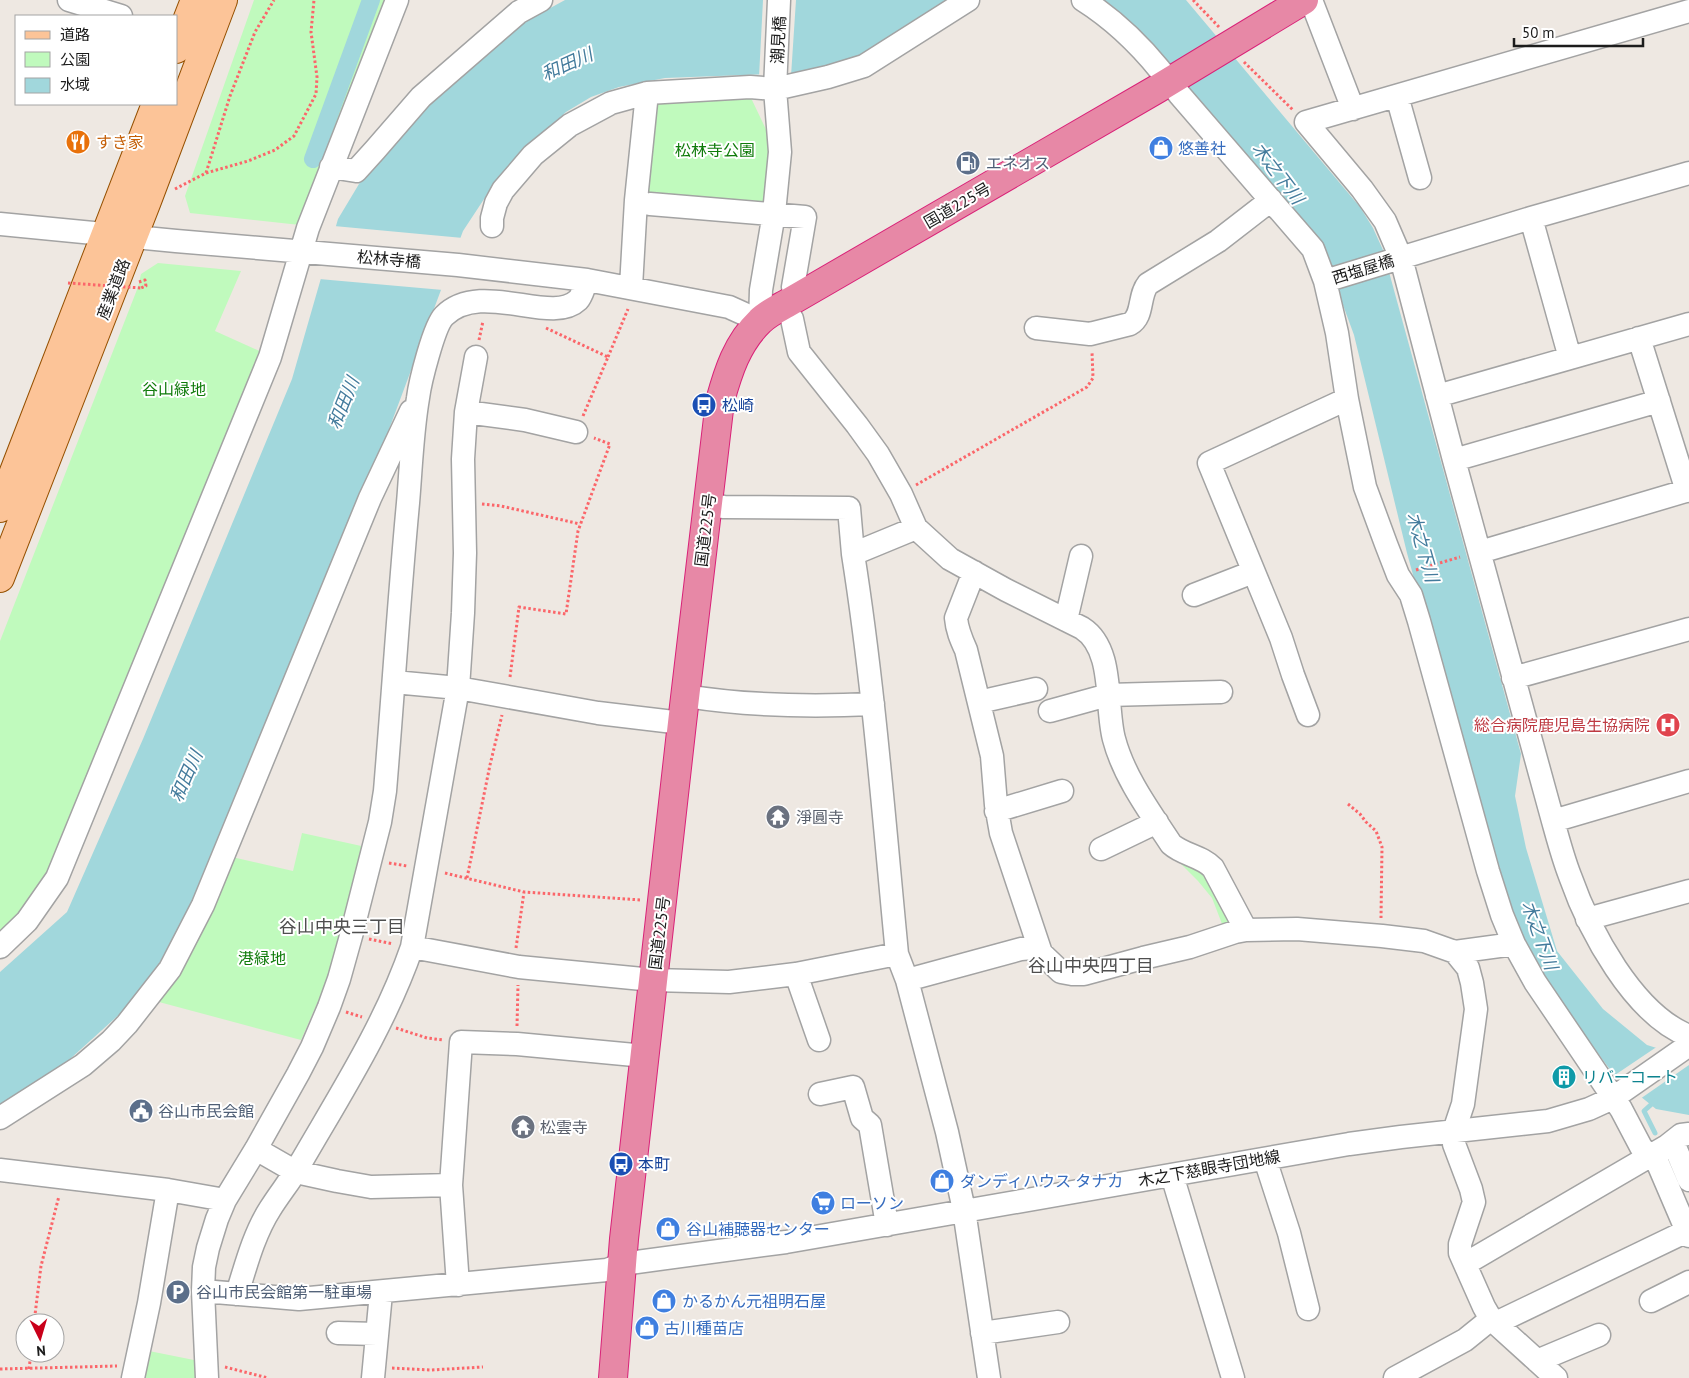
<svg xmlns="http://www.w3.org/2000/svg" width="1689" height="1378" viewBox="0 0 1689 1378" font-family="'PT Sans','Noto Sans JP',sans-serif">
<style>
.park{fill:#c0fabd}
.water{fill:#a1d7dc}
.pier{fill:#eee8e2}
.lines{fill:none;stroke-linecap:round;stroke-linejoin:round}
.stream{stroke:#a1d7dc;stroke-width:5}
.canal{stroke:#a1d7dc;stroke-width:18}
.minor-casing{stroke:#a3a3a3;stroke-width:25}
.major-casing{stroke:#955000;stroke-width:30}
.highway-casing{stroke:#d92278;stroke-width:30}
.path{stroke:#fb666a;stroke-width:3;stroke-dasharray:2.5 2.5;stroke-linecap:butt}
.minor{stroke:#fff;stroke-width:22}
.major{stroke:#fcc498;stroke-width:28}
.highway{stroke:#e788a6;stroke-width:28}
.path-bridge{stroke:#fb666a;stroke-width:3;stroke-dasharray:2.5 2.5;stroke-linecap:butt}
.labels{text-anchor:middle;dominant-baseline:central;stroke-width:4;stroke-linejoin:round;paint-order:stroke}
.street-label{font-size:16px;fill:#1c1c1c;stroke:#fff}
.food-label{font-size:16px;fill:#c56008;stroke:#fff;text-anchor:start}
.shop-label{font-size:16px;fill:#366cbe;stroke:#fff;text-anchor:start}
.park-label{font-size:16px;fill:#0f7b0a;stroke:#fff}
.service-label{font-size:16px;fill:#4e5e75;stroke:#fff;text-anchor:start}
.transit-label{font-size:16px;fill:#164399;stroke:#fff;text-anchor:start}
.health-label{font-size:16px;fill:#be3a42;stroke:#fff;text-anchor:end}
.worship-label{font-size:16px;fill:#5b616d;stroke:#fff;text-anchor:start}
.culture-label{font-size:16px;fill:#0d838f;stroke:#fff;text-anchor:start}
.water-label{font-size:18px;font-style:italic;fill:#437b9c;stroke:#fff}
.neighbourhood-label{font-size:18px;fill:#4f4f4f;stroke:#fff}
</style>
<rect width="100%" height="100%" fill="#eee8e2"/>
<path class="park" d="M254 0H390L300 225 190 213 185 196Z
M746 94 752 100 770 138 766 209 645 198 657 105 665 100Z
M158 263 241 271 215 331 264 353 52 875 0 938V641L138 287 141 274Z
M302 833 366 847 326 983 301 1040 159 1002 183 961 232 857 293 871Z
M1175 858 1199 864 1235 924 1224 929 1212 898 1198 881Z
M149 1351 199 1361 200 1378H143Z"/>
<path class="water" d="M565 0H956L863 56 828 68 793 73 665 78 619 87 591 97 566 112 526 149 490 190 463 231 388 432 199 888 159 964 123 1011 59 1069 0 1104V972L67 912 143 739 292 379 338 219 365 174 408 123 510 30Z
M1093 0H1186L1360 207 1373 228 1383 250 1521 754 1515 796 1526 848 1557 951 1603 1009 1647 1045 1689 1058V1115L1656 1109 1614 1075 1542 978 1522 940 1477 807 1407 553 1354 335 1321 245Z"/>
<path class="pier" d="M763 0H796L791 76 759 77Z
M334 226 463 238 443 290 319 279Z
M1658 1046 1689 1055V1065L1640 1099 1612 1077Z"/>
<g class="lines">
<path class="stream" d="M1655 1101 1644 1111 1655 1133"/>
<path class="canal" d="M313 159 371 0"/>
<defs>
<path id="minor" d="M69 0 121 16
M1083 0C1113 19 1138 43 1160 70 1167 78 1173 86 1179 94L1313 249 1325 281 1337 333 1347 399 1365 487 1386 544 1398 575 1411 595 1419 621 1488 871 1502 915 1514 944 1535 982 1621 1109 1641 1147 1648 1156 1656 1159 1689 1236
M1311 0 1353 109
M1689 11 1306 122 1362 189 1385 221 1401 258 1454 460 1553 821C1558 839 1563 858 1570 876 1589 930 1633 1014 1689 1036
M1397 96 1420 178
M331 167 356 171 375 150 421 97 519 12 541 0
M650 204 805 217 793 287
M1531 218 1570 358
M0 224 176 241 458 265 587 280 729 307 760 321 761 290 774 213 780 152 775 89 779 0
M492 226V218L496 203 503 190 533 155 570 125 611 103 647 93 750 87 775 89 828 77 864 66 968 0
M1325 281 1531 218 1689 173
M631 287 636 200 647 93
M792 319 799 352 857 425 878 454 901 494 916 528 950 559 1006 590 1082 628C1115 649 1105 706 1114 739 1124 777 1150 812 1171 844 1183 855 1202 856 1213 868L1246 930
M1036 328 1090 334 1130 324C1144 316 1138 296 1148 284L1218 241 1271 200
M1639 338 1687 491
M1437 396 1689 324
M466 412 525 420 576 432
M1454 460 1659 401
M708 505 724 507 849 508 853 554
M916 528 853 554C874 687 884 820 897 954L907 980 947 1132 964 1210 989 1378
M1480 552 1689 490
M974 572 956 618C957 630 961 639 966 650L992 756 996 805 1001 833 1041 953
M1194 595 1253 572
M1066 620 1081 556
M1513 678 1689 629
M394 682 458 688 598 713 682 723
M686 696C748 706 811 707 873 704
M979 702 1036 689
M1050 711 1108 695 1221 692
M1308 715 1293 675 1281 638 1209 463 1347 399
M996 811 1062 791
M1553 821 1689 781
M1101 849 1157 822
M1587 919 1689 891
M0 947 27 921 57 878 270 357 308 228 397 0
M412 947 519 967 653 980 729 982 796 974 897 954
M1455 952 1514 944
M796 974 819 1040
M907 980 1021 949 1032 948 1041 953 1061 972 1072 974H1084L1143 958 1190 947 1235 932 1246 930 1297 929 1382 936 1424 941 1455 952 1468 968 1472 983 1476 1009 1463 1104 1454 1131V1144L1471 1189 1474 1202 1460 1244V1253L1484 1307 1491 1319 1556 1378
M820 1094 853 1087 862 1118 870 1125 887 1225
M0 1118 83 1065 111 1041 127 1024 170 969 203 905 370 498 411 411
M1673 1142 1689 1180
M256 1149 296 1172 337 1181 371 1187 451 1185
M1265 1159 1289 1233 1308 1309
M0 1170 168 1190 225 1200
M1172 1175 1233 1378
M1465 1264 1667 1146 1681 1135 1689 1134
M458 1285 451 1185 461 1042 517 1044 645 1056
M203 1291 299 1299 607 1270 622 1264 786 1242 1349 1144 1401 1137 1548 1121 1589 1109 1613 1098 1689 1045
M237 1294C246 1265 254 1234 270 1209 280 1193 291 1180 300 1164 341 1093 385 1025 412 947L458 688 463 613 465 553 463 459 466 412 476 357
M1651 1301 1689 1282
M1496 1323 1687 1231
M338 1333 377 1334
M982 1333 1058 1322
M1537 1361 1599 1335
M133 1378 149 1303 168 1190
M207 1378 203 1291 204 1267 208 1248 217 1219 225 1200 256 1149 298 1074 312 1047 329 1007 339 979 351 936 380 822 385 791C393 695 399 599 408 503 411 468 412 433 418 398 420 382 434 326 444 316 481 279 551 326 578 300 582 296 584 286 587 280
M373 1378 381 1293
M1395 1378 1465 1340 1491 1319"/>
<path id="major" d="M176 49 195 0
M0 508 156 104
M0 578 147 201 223 0"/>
<path id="highway" d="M613 1378 624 1239 682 723 720 401C728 372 737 343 760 321 767 314 777 309 786 304L1157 89 1304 0"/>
</defs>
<use href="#minor" class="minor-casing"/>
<use href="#major" class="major-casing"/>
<use href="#highway" class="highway-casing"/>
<path class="path" d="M1193 0 1219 27
M1244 62 1293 110
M206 173 248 161 275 150 294 136 316 94 317 77 311 32 314 0
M175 189 206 173 230 96 255 32 274 0
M139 282 145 280 146 286 141 288
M546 328 608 357 583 416
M479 340 483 321
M608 357 628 309
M916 485 1087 387 1093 378 1092 352
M482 504 501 506 580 524
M1416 570 1460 557
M510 677 519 607 566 614 578 531 610 444 594 438
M1348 804 1360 814 1366 822 1376 831 1382 847 1381 918
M389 863 407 866
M445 873 524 892 641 900
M467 878 490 765 502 715
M369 939 393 944
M516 948 524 892
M346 1012 362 1017
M517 1026 518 985
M396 1028 427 1038 443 1040
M34 1323 41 1266 59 1196
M225 1367 268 1378
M392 1368 431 1370 483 1367
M0 1369 117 1366
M29 1369 31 1353"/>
<use href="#minor" class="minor"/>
<use href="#major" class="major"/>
<use href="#highway" class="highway"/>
<path class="path-bridge" d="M68 283 141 288"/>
</g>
<defs>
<symbol id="restaurant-disc" viewBox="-11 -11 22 22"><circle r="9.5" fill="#e8710a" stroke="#fff"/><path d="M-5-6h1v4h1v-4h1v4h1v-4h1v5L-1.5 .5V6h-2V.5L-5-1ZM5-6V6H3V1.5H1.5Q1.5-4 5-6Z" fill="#fff"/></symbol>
<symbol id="shop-disc" viewBox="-11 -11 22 22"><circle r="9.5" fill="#3f7fe0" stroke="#fff"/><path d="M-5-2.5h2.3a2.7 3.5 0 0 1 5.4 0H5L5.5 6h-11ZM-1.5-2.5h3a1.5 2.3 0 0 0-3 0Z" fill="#fff"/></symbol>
<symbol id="fuel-disc" viewBox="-11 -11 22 22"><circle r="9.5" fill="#5c6f8a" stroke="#fff"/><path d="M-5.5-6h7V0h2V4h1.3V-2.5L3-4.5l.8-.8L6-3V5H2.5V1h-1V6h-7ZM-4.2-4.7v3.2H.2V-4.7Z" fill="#fff"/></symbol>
<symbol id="bus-disc" viewBox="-11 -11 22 22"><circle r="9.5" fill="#1a4fb4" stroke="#fff"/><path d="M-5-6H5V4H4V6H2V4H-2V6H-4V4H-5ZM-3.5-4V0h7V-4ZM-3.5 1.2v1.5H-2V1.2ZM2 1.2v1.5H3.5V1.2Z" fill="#fff"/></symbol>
<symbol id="hospital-disc" viewBox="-11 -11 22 22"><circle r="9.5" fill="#e0444e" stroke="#fff"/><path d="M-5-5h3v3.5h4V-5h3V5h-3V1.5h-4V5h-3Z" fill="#fff"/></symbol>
<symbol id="temple-disc" viewBox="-11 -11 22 22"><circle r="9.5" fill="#6b7280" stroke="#fff"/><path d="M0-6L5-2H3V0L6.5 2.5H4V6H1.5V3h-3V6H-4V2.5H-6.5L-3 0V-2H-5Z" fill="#fff"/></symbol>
<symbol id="building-disc" viewBox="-11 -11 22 22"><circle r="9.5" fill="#0f9aa8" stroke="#fff"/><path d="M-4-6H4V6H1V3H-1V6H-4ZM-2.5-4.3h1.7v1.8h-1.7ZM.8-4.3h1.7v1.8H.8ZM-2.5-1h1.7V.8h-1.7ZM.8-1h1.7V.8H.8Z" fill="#fff"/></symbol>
<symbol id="civic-disc" viewBox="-11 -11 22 22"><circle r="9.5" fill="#5c6f8a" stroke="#fff"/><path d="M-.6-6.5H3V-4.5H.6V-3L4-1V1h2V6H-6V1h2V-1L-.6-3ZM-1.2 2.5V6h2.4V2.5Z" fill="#fff"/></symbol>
<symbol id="supermarket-disc" viewBox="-11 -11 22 22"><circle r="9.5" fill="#3f7fe0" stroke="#fff"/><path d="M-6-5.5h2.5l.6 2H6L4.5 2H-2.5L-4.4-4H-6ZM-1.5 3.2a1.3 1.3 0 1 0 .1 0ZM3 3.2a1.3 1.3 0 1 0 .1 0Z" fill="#fff"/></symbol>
<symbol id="parking-disc" viewBox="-11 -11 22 22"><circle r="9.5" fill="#5c6f8a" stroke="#fff"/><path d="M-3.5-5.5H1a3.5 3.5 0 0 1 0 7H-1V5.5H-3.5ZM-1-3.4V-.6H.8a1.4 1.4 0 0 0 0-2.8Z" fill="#fff"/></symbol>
</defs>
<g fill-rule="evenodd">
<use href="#restaurant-disc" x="64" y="128" width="28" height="28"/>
<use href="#shop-disc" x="1147" y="134" width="28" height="28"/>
<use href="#fuel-disc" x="954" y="149" width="28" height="28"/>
<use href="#bus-disc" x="690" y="391" width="28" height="28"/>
<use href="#hospital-disc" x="1654" y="711" width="28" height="28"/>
<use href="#temple-disc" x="764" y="803" width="28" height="28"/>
<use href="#building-disc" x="1550" y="1063" width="28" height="28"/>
<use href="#civic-disc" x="127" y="1097" width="28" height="28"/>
<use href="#temple-disc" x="509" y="1113" width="28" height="28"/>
<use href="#bus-disc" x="607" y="1150" width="28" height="28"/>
<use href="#shop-disc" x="928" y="1167" width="28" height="28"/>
<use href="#supermarket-disc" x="809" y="1189" width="28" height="28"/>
<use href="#shop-disc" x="654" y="1215" width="28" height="28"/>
<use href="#parking-disc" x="164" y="1278" width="28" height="28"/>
<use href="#shop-disc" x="650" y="1287" width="28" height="28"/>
<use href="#shop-disc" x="633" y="1314" width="28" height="28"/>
</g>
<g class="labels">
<g class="street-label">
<text transform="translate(778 40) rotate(-87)">潮見橋</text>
<text transform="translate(957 205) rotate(-30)">国道225号</text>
<text transform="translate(389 259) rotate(5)">松林寺橋</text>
<text transform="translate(1363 269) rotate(-17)">西塩屋橋</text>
<text transform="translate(113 289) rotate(-69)">産業道路</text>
<text transform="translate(705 530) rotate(-83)">国道225号</text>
<text transform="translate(659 933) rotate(-83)">国道225号</text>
<text transform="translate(1209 1168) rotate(-10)">木之下慈眼寺団地線</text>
</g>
<g class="food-label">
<text x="96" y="142">すき家</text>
</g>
<g class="shop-label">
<text x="1178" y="148">悠善社</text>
<text x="960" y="1181">ダンディハウス タナカ</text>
<text x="840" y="1203">ローソン</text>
<text x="686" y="1229">谷山補聴器センター</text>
<text x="682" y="1301">かるかん元祖明石屋</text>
<text x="664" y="1328">古川種苗店</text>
</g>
<g class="park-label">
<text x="715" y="150">松林寺公園</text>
<text x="174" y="389">谷山緑地</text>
<text x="262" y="958">港緑地</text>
</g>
<g class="service-label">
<text x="986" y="163">エネオス</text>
<text x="158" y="1111">谷山市民会館</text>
<text x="196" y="1292">谷山市民会館第一駐車場</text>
</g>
<g class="transit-label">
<text x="722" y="405">松崎</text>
<text x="638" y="1164">本町</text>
</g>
<g class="health-label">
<text x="1650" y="725">総合病院鹿児島生協病院</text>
</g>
<g class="worship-label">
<text x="796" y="817">淨圓寺</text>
<text x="540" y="1127">松雲寺</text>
</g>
<g class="culture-label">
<text x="1582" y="1077">リバーコート</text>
</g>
<g class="water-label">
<text transform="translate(567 64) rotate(-24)">和田川</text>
<text transform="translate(1278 173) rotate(53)">木之下川</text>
<text transform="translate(343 403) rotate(-68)">和田川</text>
<text transform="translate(1423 547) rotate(74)">木之下川</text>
<text transform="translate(186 776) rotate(-66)">和田川</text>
<text transform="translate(1540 935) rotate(70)">木之下川</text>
</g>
<g class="neighbourhood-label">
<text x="342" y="926">谷山中央三丁目</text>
<text x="1091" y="965">谷山中央四丁目</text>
</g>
</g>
<rect x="15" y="15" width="162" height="90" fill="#ffffff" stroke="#a4a4a4"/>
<rect x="25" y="31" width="25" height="8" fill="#fcc498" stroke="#a4a4a4"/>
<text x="60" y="40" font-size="15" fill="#1c1c1c">道路</text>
<rect x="25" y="52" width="25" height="15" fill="#c0fabd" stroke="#a4a4a4"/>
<text x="60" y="65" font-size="15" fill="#1c1c1c">公園</text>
<rect x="25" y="78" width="25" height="15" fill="#a1d7dc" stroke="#a4a4a4"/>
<text x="60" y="90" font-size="15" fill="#1c1c1c">水域</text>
<g transform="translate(40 1338) rotate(175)"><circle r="24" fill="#ffffff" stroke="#a4a4a4"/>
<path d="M0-4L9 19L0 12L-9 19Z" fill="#c9001a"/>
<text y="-8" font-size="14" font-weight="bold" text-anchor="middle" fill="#1c1c1c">N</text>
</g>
<path d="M1514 38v8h129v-8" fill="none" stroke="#1c1c1c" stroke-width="2.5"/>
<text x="1522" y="38" font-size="15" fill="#1c1c1c" stroke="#ffffff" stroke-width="4" paint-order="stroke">50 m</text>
</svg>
